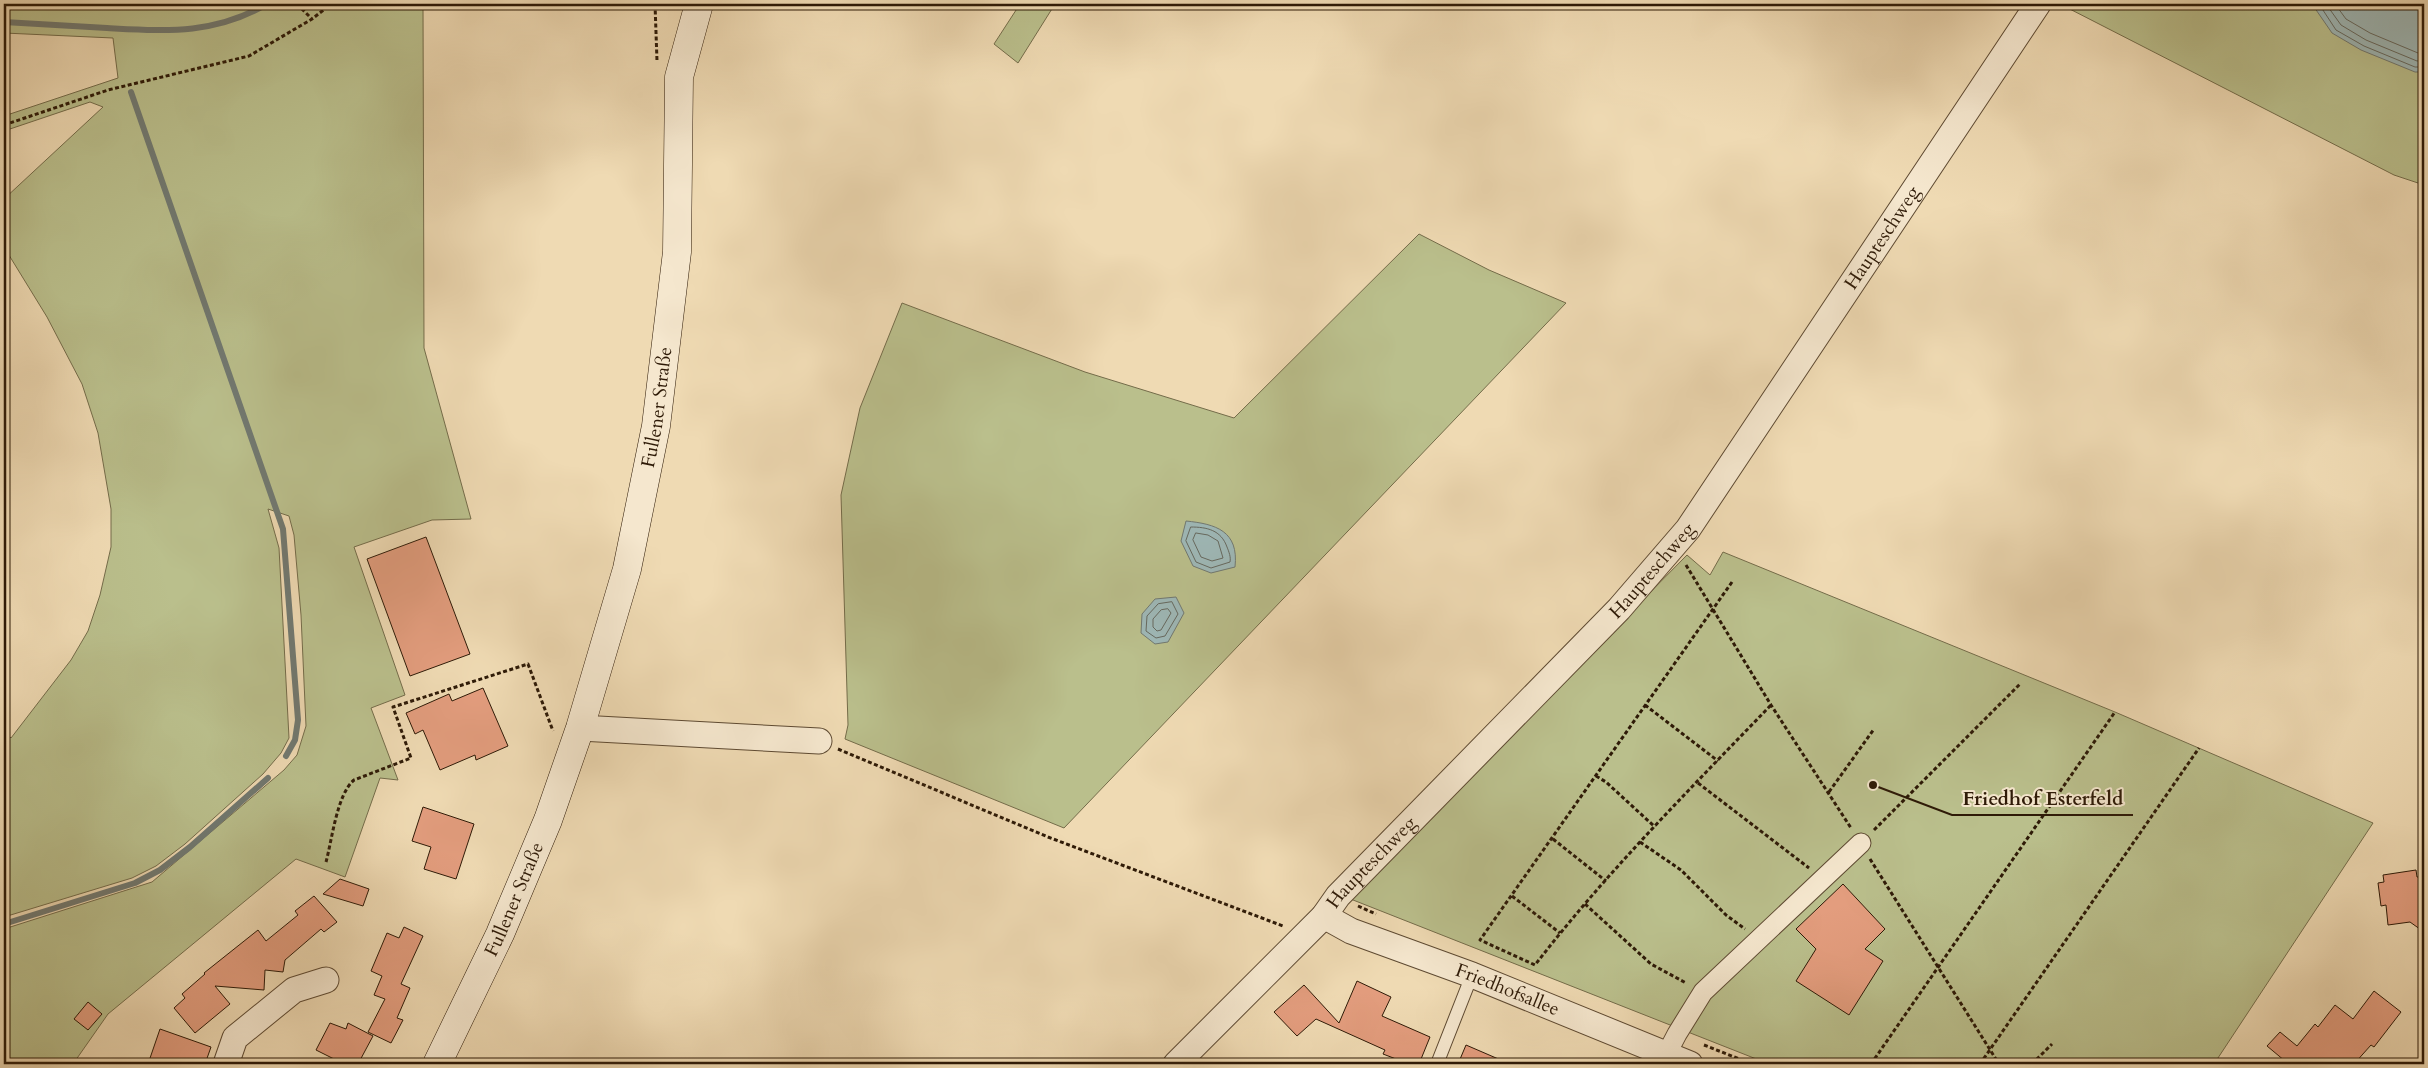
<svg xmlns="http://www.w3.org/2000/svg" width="2428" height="1068" viewBox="0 0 2428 1068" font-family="Cardo,serif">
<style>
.green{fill:#babf8c;stroke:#746c4a}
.water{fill:#9eb8b7;stroke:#717971}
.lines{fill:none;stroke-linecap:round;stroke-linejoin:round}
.shore{stroke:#66695f;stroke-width:1}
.stream{stroke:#717971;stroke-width:6}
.building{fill:#e39d7e;stroke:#2e1a07}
.service-casing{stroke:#5e4a32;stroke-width:14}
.pedestrian-casing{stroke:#5e4a32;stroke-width:21}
.minor-casing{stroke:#5e4a32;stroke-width:27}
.secondary-casing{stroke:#2e1a07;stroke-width:29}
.path{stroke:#2e1a07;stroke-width:3;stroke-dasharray:4 2.5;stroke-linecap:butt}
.service{stroke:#f5e7ce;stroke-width:12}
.pedestrian{stroke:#f5e7ce;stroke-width:19}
.minor{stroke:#f5e7ce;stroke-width:25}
.secondary{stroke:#f5e7ce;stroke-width:28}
.labels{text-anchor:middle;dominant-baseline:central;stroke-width:4;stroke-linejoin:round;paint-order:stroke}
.street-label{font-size:19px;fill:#2e1a07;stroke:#f5e7ce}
.leader{fill:none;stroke:#2e1a07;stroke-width:2}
.callout-dot{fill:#2e1a07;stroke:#f5e7ce;stroke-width:2}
.callout-label{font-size:20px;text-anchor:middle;font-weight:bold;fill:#2e1a07;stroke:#f5e7ce;stroke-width:4;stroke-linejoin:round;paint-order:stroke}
</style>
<rect width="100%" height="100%" fill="#efdab3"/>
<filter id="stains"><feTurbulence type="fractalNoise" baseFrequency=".004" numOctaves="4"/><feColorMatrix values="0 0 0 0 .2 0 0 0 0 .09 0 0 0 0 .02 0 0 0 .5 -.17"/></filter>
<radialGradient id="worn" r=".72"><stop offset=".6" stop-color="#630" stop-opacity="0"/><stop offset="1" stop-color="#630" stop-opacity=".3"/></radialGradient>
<path class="green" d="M4 4H423L424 348 471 519 432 520 354 547 405 695 371 708 398 780 380 778 345 877 296 859 108 1014 73 1064H4V929L152 882 284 770 297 755 306 726 301 615 294 535 289 516 268 509 279 548 289 738 281 753 263 774 185 844 156 866 132 878 4 917V731L11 738 71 660 88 631 100 595 111 547V509L98 433 82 384 47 317 4 247V199L103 107 90 102 4 131V116L118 78 113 38 4 33Z
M1020 4H1055L1018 63 994 44Z
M2060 4H2424V185L2394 175Z
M1419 234 1489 270 1566 303 1064 828 845 739 848 725 841 495 860 408 902 303 1085 372 1234 418Z
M1723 552 2115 712 2373 823 2214 1064H1769L1348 898 1687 555 1710 575Z"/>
<path class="water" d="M2312 4H2424V72H2415L2361 50 2332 33Z
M1186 521C1216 524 1239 531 1235 567L1211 573 1193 566 1181 541Z
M1176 597 1184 613 1168 642 1155 644 1141 633 1142 614 1155 599Z"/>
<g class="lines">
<path class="shore" d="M2319 4 2336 30 2364 46 2415 67H2424
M2326 4 2341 25 2366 40 2417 61 2424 60
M2335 4 2346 19 2370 33 2418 53H2424
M1191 527C1207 527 1221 530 1227 547 1229 552 1231 557 1230 562L1211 568 1196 562 1186 541Z
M1196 533 1208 535 1218 541 1223 558 1212 561 1201 557 1193 540Z
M1172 602 1178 614 1165 636 1156 638 1146 631 1147 616 1158 604Z
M1168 609 1171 613 1161 630 1157 631 1153 627V619L1161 610Z"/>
<path class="stream" d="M4 22C38 24 73 26 107 28 166 31 214 35 267 4
M131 92 283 529 298 720 295 740 286 756
M4 924 135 883 160 870 190 847 268 778"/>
</g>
<path class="building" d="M426 537 470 654 410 676 367 559Z
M483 688 508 746 476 760 475 755 440 770 423 730 415 734 406 713 449 694 452 701Z
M423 807 474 824 456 879 424 869 431 847 412 841Z
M2416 870 2417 877H2421L2424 902V932L2410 922 2388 925 2386 905 2381 906 2378 883 2384 882 2383 875Z
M340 879 369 889 363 906 323 894Z
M1843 884 1885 929 1865 949 1883 961 1849 1015 1796 981 1816 949 1796 929Z
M314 896 337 922 324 932 321 929 285 960 283 972 265 970 264 990 215 986 230 1004 195 1033 174 1008 185 998 182 994 205 974 204 973 258 930 266 941 298 915 295 911Z
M404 927 423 936 401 984 410 988 397 1018 403 1020 391 1043 368 1032 385 999 374 995 382 976 371 971 387 933 399 938Z
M1357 981 1391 997 1382 1016 1430 1037 1419 1064H1409L1383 1054 1385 1050 1316 1019 1297 1036 1274 1012 1304 985 1339 1023Z
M2374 991 2401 1012 2374 1047 2371 1045 2354 1064H2281L2285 1061 2267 1046 2280 1032 2297 1046 2315 1024 2318 1027 2335 1005 2353 1019Z
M88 1002 102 1014 88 1030 74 1019Z
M330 1023 346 1029 348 1023 373 1036 358 1064H344L316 1050Z
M160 1029 211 1047 205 1064H148Z
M1466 1045 1510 1064H1458Z"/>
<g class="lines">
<defs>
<path id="service" d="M1437 1064 1472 975"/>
<path id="pedestrian" d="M1666 1055 1677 1034 1703 992 1861 843"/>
<g id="minor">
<path d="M580 728 819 741"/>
<path id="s1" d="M1324 916 1351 931 1472 975 1690 1064"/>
<path d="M226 1064 235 1038 294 990 326 980"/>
<path id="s2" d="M1176 1064 1324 916 1338 896 1619 609 1688 529 2038 4"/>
</g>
<g id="secondary">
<path id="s3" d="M437 1064 500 934 548 820 580 728 627 569 656 426 677 252 679 77 699 4"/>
</g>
</defs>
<use href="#service" class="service-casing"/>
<use href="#pedestrian" class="pedestrian-casing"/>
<use href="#minor" class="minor-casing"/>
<use href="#secondary" class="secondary-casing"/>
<path class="path" d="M297 4 312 19
M655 4 657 61
M4 125 108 90 249 56 312 19 331 4
M1686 565 1771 705 1851 828
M1732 582 1480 940 1535 965C1606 873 1690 789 1771 705
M1645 705 1718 761
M838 749 1048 837 1283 926
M1596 776 1606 782 1655 827
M1698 783 1809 868
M1829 792 1874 729
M1874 830 2020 684
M1553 839 1606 881
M1640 842 1681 870 1726 915 1745 929
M1870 859 1999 1064
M326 862C332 840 337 794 354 780L411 758 393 707 528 664 553 731
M1512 896 1560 933
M1585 904 1651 964 1686 983
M1358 906 1376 914
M1704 1045 1752 1064
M1871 1064 2115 712
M1980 1064 2199 748
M2032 1064 2052 1044"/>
<use href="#service" class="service"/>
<use href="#pedestrian" class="pedestrian"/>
<use href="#minor" class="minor"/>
<use href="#secondary" class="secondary"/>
</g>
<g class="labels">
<g class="street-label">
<text stroke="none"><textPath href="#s2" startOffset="1091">Haupteschweg</textPath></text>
<text stroke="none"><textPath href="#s3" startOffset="696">Fullener Straße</textPath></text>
<text stroke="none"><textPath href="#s2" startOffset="686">Haupteschweg</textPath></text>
<text stroke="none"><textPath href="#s2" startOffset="281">Haupteschweg</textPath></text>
<text stroke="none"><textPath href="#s3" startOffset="182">Fullener Straße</textPath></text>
<text stroke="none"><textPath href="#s1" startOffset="198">Friedhofsallee</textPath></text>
</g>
</g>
<path class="leader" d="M1873 785L1952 815H2133"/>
<circle class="callout-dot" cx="1873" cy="785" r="5"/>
<g class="callout-label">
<text x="2043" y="805">Friedhof Esterfeld</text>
</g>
<rect width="2428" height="1068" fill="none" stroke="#efdab3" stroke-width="20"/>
<rect x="5" y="5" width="2418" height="1058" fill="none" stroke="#2e1a07" stroke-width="2.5"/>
<rect x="10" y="10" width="2408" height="1048" fill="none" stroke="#2e1a07"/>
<rect width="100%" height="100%" filter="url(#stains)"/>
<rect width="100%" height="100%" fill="url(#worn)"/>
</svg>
